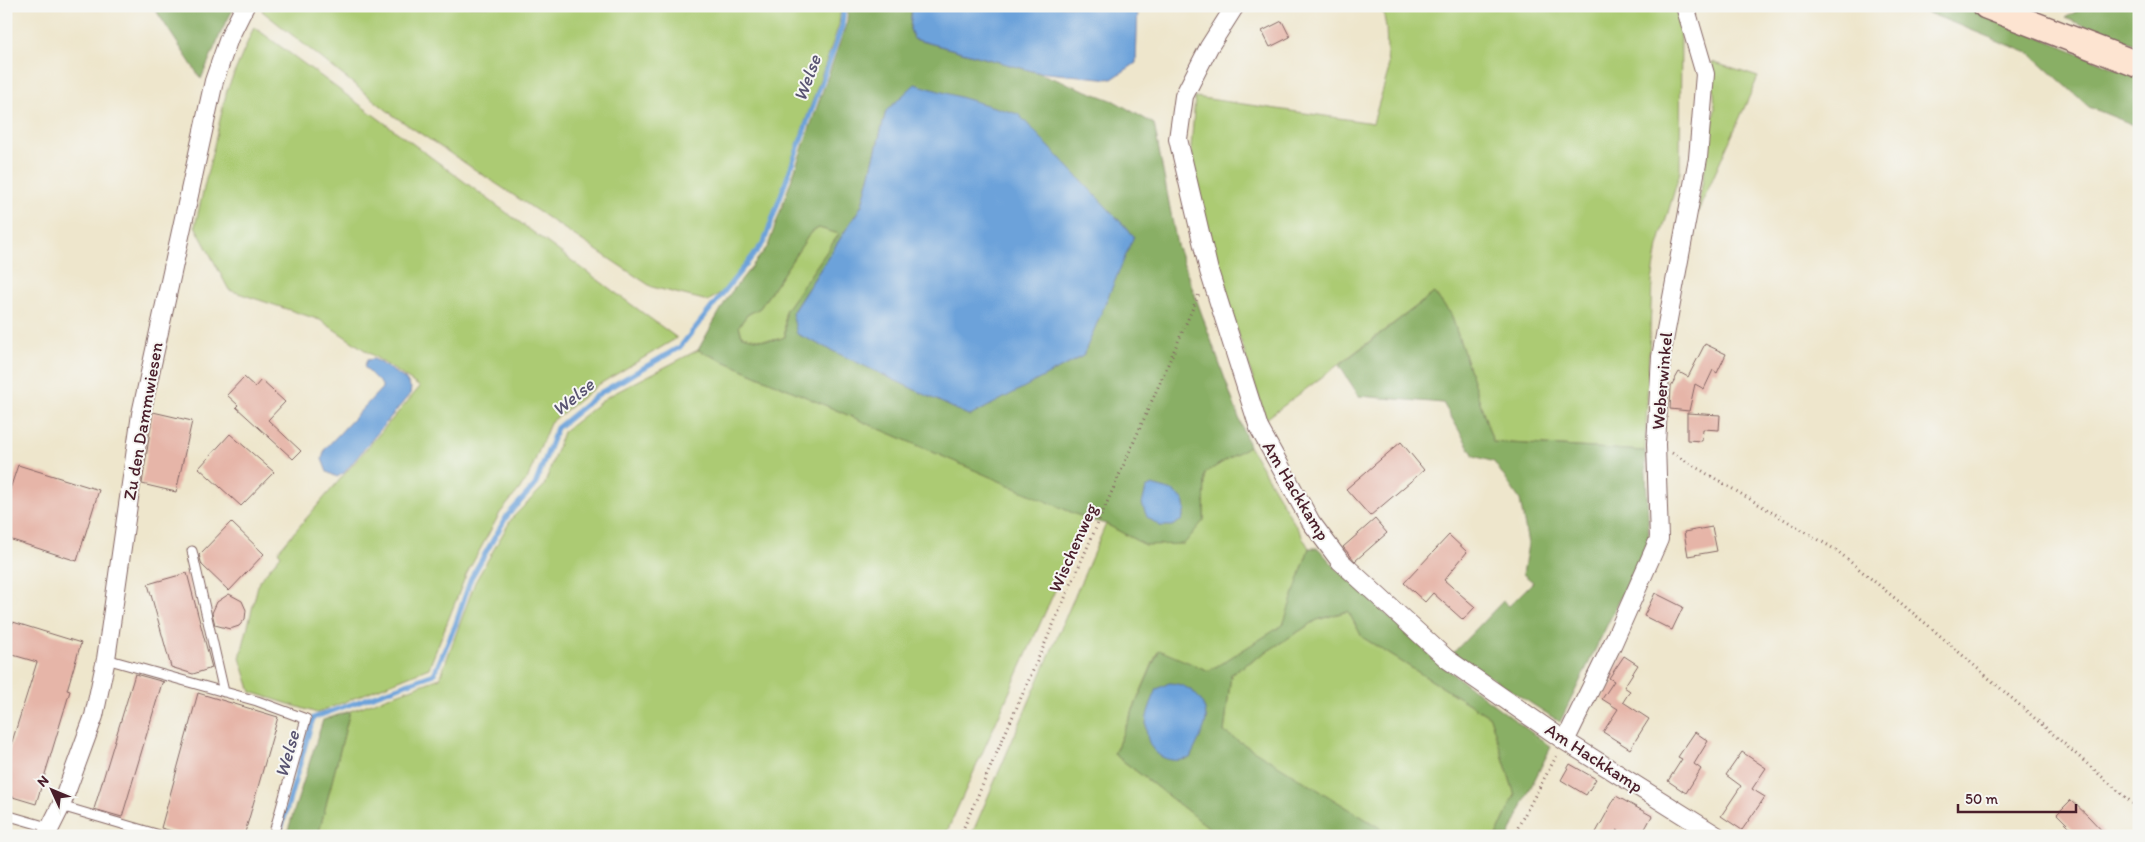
<svg xmlns="http://www.w3.org/2000/svg" width="2145" height="842" viewBox="0 0 2145 842" font-family="Itim,sans-serif">
<style>
.green{fill:#accb73;stroke:#7b754f}
.forest{fill:#89af65;stroke:#6a6748;fill-rule:evenodd}
.water{fill:#6ca2da;stroke:#5b6082}
.lines{fill:none;stroke-linecap:round;stroke-linejoin:round}
.stream{stroke:#6ca2da;stroke-width:5}
.building{fill:#e6b5a8}
.service-casing{stroke:#836563;stroke-width:11}
.minor-casing{stroke:#836563;stroke-width:20}
.secondary-casing{stroke:#836563;stroke-width:28}
.path{stroke:#836563;stroke-width:3;stroke-dasharray:1 4;stroke-linecap:butt}
.service{stroke:#fff;stroke-width:9}
.minor{stroke:#fff;stroke-width:18}
.secondary{stroke:#fde4d1;stroke-width:25}
.labels{text-anchor:middle;dominant-baseline:central;stroke-width:4;stroke-linejoin:round;paint-order:stroke}
.street-label{font-size:18px;fill:#4a1f2b;stroke:#f6f6f2}
.water-label{font-size:19px;font-style:italic;fill:#585371;stroke:#f6f6f2}
</style>
<rect width="100%" height="100%" fill="#f6f6f2"/>
<filter id="ink" filterUnits="userSpaceOnUse"><feTurbulence type="fractalNoise" baseFrequency=".02" numOctaves="2"/><feDisplacementMap in="SourceGraphic" scale="10" xChannelSelector="R" yChannelSelector="G"/><feConvolveMatrix kernelMatrix="1 2 1 2 8 2 1 2 1" color-interpolation-filters="sRGB"/></filter>
<filter id="wash" filterUnits="userSpaceOnUse"><feTurbulence type="fractalNoise" baseFrequency=".0096" numOctaves="4" result="noise"/><feDisplacementMap in="SourceGraphic" scale="20" xChannelSelector="R" yChannelSelector="G"/><feGaussianBlur stdDeviation="1.12" result="paint"/><feColorMatrix in="noise" values="0 0 0 0 0 0 0 0 0 0 0 0 0 0 0 0 0 1.4 0 .05"/><feComposite in="paint" operator="in"/></filter>
<g filter="url(#wash)">
<rect width="100%" height="100%" fill="#eee6cc"/>
<path class="green" d="M264 6H841L839 25 763 242 722 292 708 301 652 287 394 116 262 11Z
M1382 6H1675L1681 28 1680 172 1658 246 1652 282 1645 451 1493 442 1451 314 1434 293 1266 419 1206 234 1191 149 1195 97 1373 123 1388 72 1386 27Z
M254 27 677 338 598 385 550 423 527 480 500 513 466 575 429 668 317 713 251 692 240 658 259 581 281 555 278 551 420 387 320 320 229 290 195 226 227 90Z
M1712 62 1758 77 1697 214 1715 108Z
M819 228 839 234 785 311V337C771 343 756 339 742 336L739 326 747 315 760 308 811 232Z
M698 350 1087 519 945 836H318L350 711 440 678 475 582 512 518 544 486 563 432 607 397Z
M1249 446 1309 548 1284 625 1209 671 1158 651 1114 754 1220 836H971L1106 524 1145 545 1204 520 1205 473Z
M1348 611 1362 637 1490 717 1515 795 1496 836H1393L1224 733 1231 674 1317 620Z"/>
<path class="forest" d="M153 6H235L222 30 201 79Z
M848 6H912L910 29 914 39 1036 72 1114 101 1154 124 1177 245 1249 446 1205 473 1204 520 1184 544 1145 545 1106 524 1087 519 698 350 729 295 768 246 847 22ZM886 111 970 416 792 313 862 205ZM819 228 839 234 785 311V337C771 343 756 339 742 336L739 326 747 315 760 308 811 232Z
M1911 6H1964L2139 78V127L2089 107 2031 54Z
M2085 6H2139V46L2065 18Z
M1434 293 1451 314 1493 442 1645 451 1649 539 1560 722 1453 653 1503 601 1509 606 1533 582 1523 574 1528 544 1520 500 1494 462 1474 456 1443 403 1359 396 1339 365Z
M1309 548H1318L1335 567 1441 665 1551 747 1525 799 1509 836H1496L1515 795 1490 717 1362 637 1348 611 1317 620 1231 674 1224 732 1393 836H1220L1114 754 1159 650 1209 671 1283 625ZM1190 689 1207 719 1190 758Z
M350 711 318 836H292L287 833 323 720Z"/>
<path class="water" d="M912 6H1138L1136 63 1112 79 1036 72 914 39 910 29Z
M915 84 1018 114 1134 236 1083 356 970 416 797 334 792 313 862 205 886 111Z
M374 359 405 379 411 388 410 394 344 473 337 477 327 472 322 459 325 449 382 388V385L364 367 367 360Z
M1152 485 1173 491 1183 499 1185 510 1182 520 1172 526H1160L1147 517 1142 504 1146 488Z
M1169 683C1187 683 1206 698 1206 718 1207 726 1194 749 1190 758 1166 766 1146 753 1146 726 1146 713 1152 701 1157 689Z"/>
<g class="lines">
<path class="stream" d="M279 836 313 718 434 674 455 626 471 578 507 516 535 485 557 428 600 393 680 347 764 242 842 26 844 6"/>
</g>
<g id="blocks">
<path class="building" d="M1282 21 1290 37 1270 47 1262 31Z
M1705 344 1726 354 1717 373 1713 370 1704 389 1695 384 1689 411 1670 409 1671 386 1679 372 1688 377Z
M244 377 255 387 261 380 285 402 268 420 301 451 293 459 236 407 238 405 227 395Z
M153 412 192 421 176 492 142 484Z
M1687 413 1720 415 1719 430 1703 429 1702 441 1687 440Z
M230 434 274 472 241 506 199 468Z
M1401 442 1424 470 1370 516 1346 489Z
M18 465 99 490 77 561 6 538V501Z
M1375 519 1387 533 1355 561 1343 547Z
M231 522 264 554 229 591 202 565 199 555Z
M1712 527 1717 551 1688 556 1684 532Z
M1449 535 1467 552 1444 580 1475 607 1463 620 1433 593 1425 602 1404 583Z
M187 573 212 668 193 674 171 667 148 584Z
M1655 593 1683 607 1672 630 1644 616Z
M229 594 242 601 246 610 245 619 239 626 230 629 215 625 212 613 217 602Z
M13 622 81 643 67 690 70 691 36 804 6 795V761L37 662 6 653V644Z
M1624 656 1638 665 1624 687 1630 691 1623 702 1649 719 1630 749 1603 732 1618 709 1602 699 1614 681 1609 678Z
M135 674 164 682 162 683 122 817 94 809Z
M198 693 278 717 244 836H190L161 828Z
M1695 732 1708 741 1694 764 1701 769 1686 793 1668 781 1682 759 1678 757Z
M1742 752 1766 768 1752 789 1765 797 1742 830 1721 816 1741 786 1726 775Z
M1570 764 1596 779 1586 795 1561 780Z
M1616 796 1652 816 1641 836H1628L1617 830 1614 836H1594Z
M2071 800 2089 817 2107 836H2079L2057 814Z"/>
</g>
</g>
<g filter="url(#ink)">
<use href="#blocks" fill-opacity="0" stroke="#836563" stroke-width="1"/>
<g class="lines">
<defs>
<path id="service" d="M192 551 224 692
M106 659 257 701 306 719 273 836
M61 806 163 836
M6 815 51 828"/>
<path id="minor" d="M1235 6 1209 47 1184 96 1178 139 1209 271 1259 428 1311 522 1340 561 1447 659 1565 741 1717 836
M1565 741 1613 643 1659 539 1656 444 1661 357 1698 158 1705 74 1685 6
M46 836 61 806 94 716 106 659 141 414 214 81 229 38 245 6"/>
<path id="secondary" d="M1986 6 2139 65"/>
</defs>
<use href="#service" class="service-casing"/>
<use href="#minor" class="minor-casing"/>
<use href="#secondary" class="secondary-casing"/>
<path class="path" d="M1672 453 1836 550 1930 627 2139 809
M960 836 1199 294
M1513 836 1557 755"/>
<use href="#service" class="service"/>
<use href="#minor" class="minor"/>
<use href="#secondary" class="secondary"/>
</g>
</g>
<g class="labels">
<g class="street-label">
<text transform="translate(1662 381) rotate(-85)">Weberwinkel</text>
<text transform="translate(143 421) rotate(-80)">Zu den Dammwiesen</text>
<text transform="translate(1296 491) rotate(59)">Am Hackkamp</text>
<text transform="translate(1073 548) rotate(-66)">Wischenweg</text>
<text transform="translate(1594 758) rotate(33)">Am Hackkamp</text>
</g>
<g class="water-label">
<text transform="translate(807 78) rotate(-70)">Welse</text>
<text transform="translate(573 397) rotate(-39)">Welse</text>
<text transform="translate(287 754) rotate(-74)">Welse</text>
</g>
</g>
<rect width="2145" height="842" fill="none" stroke="#f6f6f2" stroke-width="25"/>
<g transform="translate(52 790) rotate(314)" stroke="#f6f6f2" stroke-width="4" paint-order="stroke">
<path d="M0-4L9 19L0 12L-9 19Z" fill="#4a1f2b"/>
<text y="-8" font-size="14" font-weight="bold" text-anchor="middle" fill="#4a1f2b">N</text>
</g>
<path d="M1958 804v8h118v-8" fill="none" stroke="#4a1f2b" stroke-width="2.5"/>
<text x="1965" y="804" font-size="15" fill="#4a1f2b" stroke="#f6f6f2" stroke-width="4" paint-order="stroke">50 m</text>
</svg>
